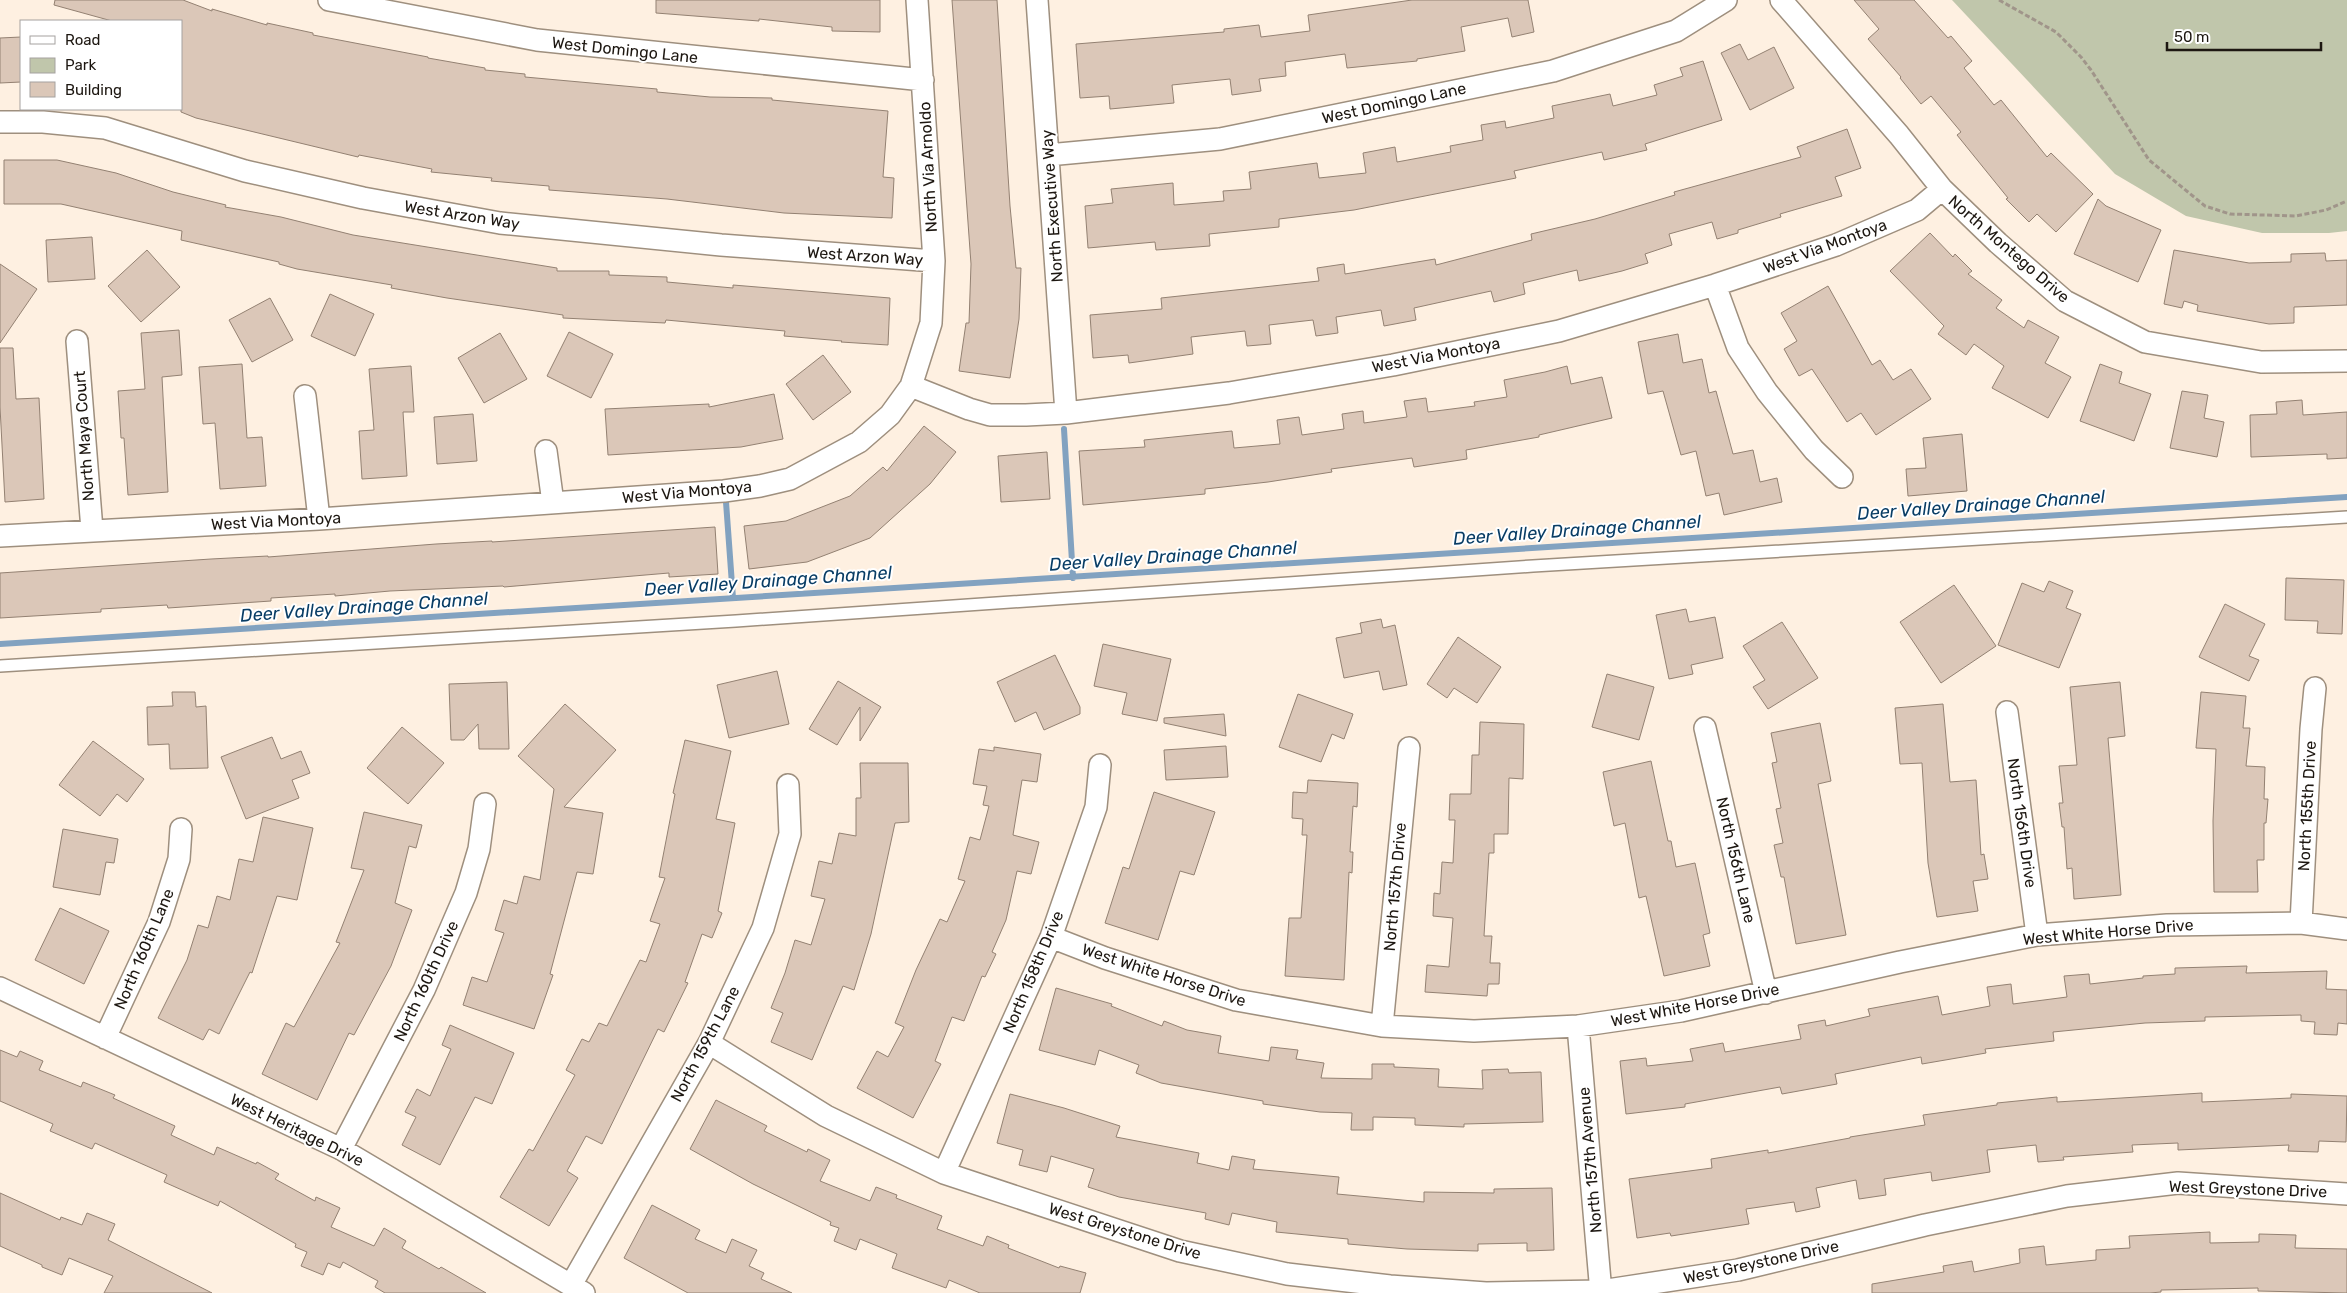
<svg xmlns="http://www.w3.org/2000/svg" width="2347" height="1293" viewBox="0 0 2347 1293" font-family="Rubik,sans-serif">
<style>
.green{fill:#c0c6ab}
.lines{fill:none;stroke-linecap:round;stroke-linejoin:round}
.stream{stroke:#82a2c0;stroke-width:6}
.building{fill:#dbc7b8;stroke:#938172}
.lane-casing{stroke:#9e8f7e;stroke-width:14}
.street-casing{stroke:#9e8f7e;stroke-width:24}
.path{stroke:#a0958a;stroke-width:3;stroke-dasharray:5 2.5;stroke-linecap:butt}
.lane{stroke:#fff;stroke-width:11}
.street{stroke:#fff;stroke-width:21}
.labels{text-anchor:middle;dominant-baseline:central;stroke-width:4;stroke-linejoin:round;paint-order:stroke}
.street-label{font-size:16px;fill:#1d1711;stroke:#fff}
.water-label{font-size:18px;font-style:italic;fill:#093d65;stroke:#fff}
</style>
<rect width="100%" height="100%" fill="#fef0e1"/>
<path class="green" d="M1952 0H2347V231L2329 233H2262L2186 216 2115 174Z"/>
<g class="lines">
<path class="stream" d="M1064 429 1073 578
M726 502 733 598
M0 644 2347 497"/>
</g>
<path class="building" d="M55 0H183L212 11V9L267 25V23L313 33V35L428 57V58L485 68V70L525 74V77L657 89V92L710 97 772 98V100L888 111 883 177 894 178 892 218 784 213 667 199 549 190V186L491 181 492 178 431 172 432 169 359 155 358 157 196 118 181 112V21H112L54 5Z
M656 0H880V32L832 31V27L759 19V21L656 13Z
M952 0H997L1010 206 1016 268H1021L1019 319 1010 378 959 371 966 323H969L971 264Z
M1412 0H1528L1534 32 1512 37 1508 18 1461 27 1465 51 1417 59V61L1347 68 1345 54 1285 62 1286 76 1259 79 1261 91 1232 95 1230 79 1172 85 1174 103 1110 109 1109 96 1080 98 1076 44 1224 32V29L1259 25 1261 37 1310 31 1308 15Z
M1854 0H1914L1948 38 1951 36 1972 61 1964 68 1994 105 2001 100 2047 157 2051 153 2093 194 2056 232 2037 214 2029 222 2006 199 2008 198 1957 135 1961 132 1931 96 1921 104 1900 78 1901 77 1868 39 1879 29Z
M21 37V82L0 83V38Z
M1740 44 1748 60 1774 47 1794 88 1750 110 1721 53Z
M1703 61 1722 120 1645 144 1647 150 1604 160 1602 152 1514 171 1516 178 1354 210 1279 219V227L1209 234 1210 246 1156 250 1155 242 1088 248 1085 206 1113 203 1111 189 1173 183 1174 205 1224 201 1223 191 1251 189 1249 172 1317 163 1319 178 1366 173 1363 153 1395 147 1397 162 1451 152 1450 146 1483 140 1481 125 1505 121 1506 128 1554 118 1552 106 1610 94 1613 106 1657 95 1654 85 1683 76 1680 68Z
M1847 129 1861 168 1835 177 1842 196 1780 214 1781 217 1738 230V233L1717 239 1712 222 1669 234 1672 245 1645 254 1648 263 1622 271 1579 281 1577 270 1523 283 1525 294 1494 302 1491 291 1414 308 1416 320 1384 326 1381 310 1336 317 1338 333 1316 336 1313 320 1269 325 1271 344 1247 346 1245 331 1191 337 1193 354 1129 363 1128 355 1093 358 1090 315 1162 309 1161 298 1319 281 1317 268 1344 264 1345 274 1435 259 1436 265 1532 240 1531 234 1595 219 1675 195 1674 192 1801 157 1797 147Z
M4 160H57L116 173 173 192 226 205 225 207 281 217 353 235 557 268V271H609V275L667 277V282L733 288V285L890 298 888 345 841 342 842 341 784 336 785 331 666 320 665 323 563 318V315L447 298 391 288 392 285 297 269 279 264V262L181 240 182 231 61 204H4Z
M2098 199 2106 206 2161 230 2138 282 2074 254Z
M1930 233 1953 257 1955 254 1972 271 1968 274 2002 300 1996 308 2024 328 2028 320 2059 337 2045 363 2071 377 2048 418 1992 388 2004 366 1974 344 1966 355 1938 334 1944 326 1890 271Z
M92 237 95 279 48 282 46 240Z
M147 250 180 287 141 322 108 286Z
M2174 250 2249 263 2291 262V254L2325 253 2326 261 2347 260V305L2294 307V323L2269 324 2197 311 2198 305 2184 301 2182 308 2164 304Z
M0 264 37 289 0 343Z
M1828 286 1872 365 1880 360 1893 380 1911 369 1931 399 1876 435 1861 413 1847 422 1812 369 1799 376 1784 349 1797 341 1781 313Z
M330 294 374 314 355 356 311 336Z
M270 298 293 340 252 362 229 320Z
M179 330 182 375 162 377 168 492 128 495 124 438H121L118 391 145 389 141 333Z
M569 332 613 354 591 398 547 376Z
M500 333 527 379 484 403 458 358Z
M1678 334 1683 363 1702 359 1709 393 1716 391 1733 454 1753 450 1760 482 1777 478 1782 502 1724 515 1719 493 1706 496 1696 451 1681 455 1663 391 1648 394 1638 342Z
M0 348H13L16 399 39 398 44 499 5 502 0 407Z
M823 355 851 392 813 420 786 384Z
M242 364 247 438 262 437 266 486 220 489 215 423 203 424 199 367Z
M2100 364 2122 372 2119 383 2151 394 2134 441 2080 421Z
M411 366 414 412H403L407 476 362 479 359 431 374 430 369 369Z
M1567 366 1571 384 1602 377 1612 418 1539 435V437L1466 450 1467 459 1414 467 1412 458 1331 469 1332 472 1268 482 1205 489V494L1083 505 1079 451 1145 447 1144 440 1232 431 1234 448 1280 444 1277 420 1299 417 1302 435 1344 429 1342 414 1363 411 1364 423 1407 417 1404 401 1426 398 1428 412 1475 406 1474 402 1507 397 1504 380 1545 372Z
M2182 391 2208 395 2204 418 2224 422 2217 457 2170 448Z
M774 394 783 439 741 447 608 455 605 409 709 404V407Z
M2302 400 2303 415 2347 412V458L2327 459V454L2251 457 2250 415 2277 414 2276 402Z
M473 414 477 461 437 464 434 417Z
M924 426 956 452 930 484 870 538 807 562 749 569 744 526 786 521 850 496 883 467 887 471Z
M1962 434 1967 491 1908 496 1906 469 1926 468 1923 438Z
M1047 452 1050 499 1001 502 998 456Z
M715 527 718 574 669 577V573L504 587 503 586 390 591 335 596V594L271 598V601L168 608 167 605 101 609V612L0 618V573L211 559 268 556V557L436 544 492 541V542Z
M2286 578 2344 580 2342 634 2317 633 2318 621 2285 620Z
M2049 581 2073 591 2066 608 2081 614 2059 668 1998 645 2022 583 2044 592Z
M1954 585 1996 646 1941 683 1900 622Z
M2225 604 2265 624 2249 656 2259 660 2249 681 2199 657Z
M1686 609 1689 622 1715 617 1723 658 1691 665 1693 674 1669 679 1656 615Z
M1381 619 1383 628 1395 625 1407 685 1383 690 1379 671 1344 678 1336 638 1362 633 1360 623Z
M1782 622 1818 678 1768 709 1753 687 1765 680 1743 646Z
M1458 637 1501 667 1477 703 1454 688 1447 698 1427 684Z
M1103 644 1171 659 1157 721 1122 714 1127 693 1094 686Z
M1055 655 1080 707V714L1044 730 1036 712 1015 722 997 682Z
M777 671 789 724 729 738 717 685Z
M1607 674 1654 687 1639 740 1592 727Z
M838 681 881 707 860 741V707L837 745 809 729Z
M507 682 509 749H479L478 724 464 740H451L449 684Z
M2120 682 2125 736 2108 738 2121 895 2074 899 2072 868 2067 869 2064 827H2062L2059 803H2063L2059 766 2077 765 2070 687Z
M172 692H195L196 707 206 706 208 768 170 769 169 744 148 745 147 707 173 706Z
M2201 692 2246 696 2243 728H2250L2246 766 2265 767 2264 799H2268L2266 823H2264V860H2257L2258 892H2214L2213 821 2216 749 2196 748Z
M1298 694 1353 714 1344 739 1332 734 1321 762 1279 747Z
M565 704 616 750 564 807 603 813 593 874 577 872 550 974 553 975 534 1029 463 1005 472 977 487 982 504 933 495 930 504 900 517 904 524 876 540 880 554 789 518 756Z
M1943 704 1950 782 1976 780 1981 855 1984 854 1988 879 1973 881 1978 911 1937 917 1928 863 1922 763 1900 764 1895 708Z
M1224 714 1226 736 1164 723V718Z
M1480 722 1524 724 1523 779 1509 778 1508 834H1494V853H1489L1484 936H1492L1490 963H1500L1499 984H1488L1487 996 1425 992 1427 965 1449 967 1453 918 1433 916 1434 893 1440 894 1442 862 1453 863 1455 820H1449L1450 794H1471L1472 755H1479Z
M1820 723 1831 781 1818 784 1846 935 1796 944 1784 877H1781L1774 845 1783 843 1776 809 1781 808 1772 763 1777 762 1771 733Z
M402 727 444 763 408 804 367 768Z
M272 737 281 759 301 751 310 773 292 780 299 798 246 819 221 757Z
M685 740 731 751 716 819 735 823 718 911 722 913 712 938 702 934 685 982 688 983 664 1032 658 1029 602 1144 586 1136 567 1171 578 1178 549 1226 500 1197 529 1149 533 1151 575 1075 566 1070 582 1039 589 1042 599 1023 607 1026 640 960 646 962 660 924 650 921 665 878 659 877 675 794 673 793Z
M93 741 144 779 127 802 117 794 100 816 59 785Z
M1226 746 1228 777 1166 780 1164 750Z
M994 747 1041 754 1037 782 1022 780 1013 835 1039 842 1031 874 1017 871 1006 920 992 952 996 954 985 977 982 976 964 1021 952 1017 935 1061 941 1064 913 1118 857 1088 877 1051 888 1057 904 1027 895 1023 916 970 940 919 947 922 965 881 958 879 970 837 980 840 989 806 983 805 987 786 973 784 979 749 994 751Z
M1651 761 1668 841H1671L1676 867 1695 863 1710 933 1703 935 1710 966 1664 976 1646 896 1639 898 1625 823 1614 826 1603 772Z
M860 763H908L909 822 895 823 871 934 854 990 843 986 812 1060 771 1042 783 1013 771 1008 785 973 795 940 811 945 825 899 811 896 819 861 832 864 839 833 856 836V798H861Z
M1308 780 1358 783 1357 807 1353 806 1350 852H1353L1352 873 1349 872 1344 980 1285 976 1289 918H1301L1307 835H1302L1303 819 1292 818 1293 792 1307 793Z
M1154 792 1215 812 1194 875 1180 871 1158 940 1105 923 1123 867 1129 869Z
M364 812 422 825 416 848 409 846 395 903 412 910 391 966 354 1035 349 1033 317 1100 262 1074 286 1023 294 1027 340 943 336 942 364 870 351 868Z
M263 817 313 828 297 900 277 896 252 973 250 972 219 1034 209 1029 203 1040 158 1018 187 960 198 925 208 928 217 896 230 900 239 859 253 862Z
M63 829 118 839 114 863 106 862 100 895 53 887Z
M60 908 109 931 84 984 35 960Z
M2247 966 2246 973 2327 971 2326 989 2347 990V1024L2338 1023 2337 1035 2314 1034 2315 1022 2301 1021V1015L2205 1017V1021L2145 1023 2053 1032 2054 1041 1985 1049 1986 1053 1922 1064 1921 1057 1835 1074 1837 1084 1782 1094 1780 1087 1685 1104V1107L1626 1114 1620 1061 1646 1058 1647 1066 1693 1061 1690 1049 1723 1043 1725 1052 1801 1039 1798 1025 1825 1020 1826 1026 1870 1016 1868 1009 1938 996 1942 1015 1990 1006 1987 987 2011 984 2013 1004 2067 997 2064 976 2089 974 2090 984 2143 978V976L2175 974V968Z
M1056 988 1112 1004 1111 1006 1162 1026 1164 1021 1187 1030 1221 1036 1218 1053 1269 1061 1271 1047 1298 1050 1296 1059 1324 1063 1321 1078 1372 1079V1064H1394V1067L1439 1069 1438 1087 1483 1089 1482 1070 1508 1069 1509 1073 1541 1072 1543 1122 1464 1124V1127L1415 1125V1118L1373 1117V1130H1351L1352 1113 1320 1112 1263 1104V1101L1161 1083 1136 1073 1139 1065 1099 1050 1095 1065 1039 1050Z
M450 1025 514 1053 492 1104 475 1097 440 1165 402 1145 416 1117 405 1112 417 1089 430 1096 451 1049 442 1045Z
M0 1050 17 1057 20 1051 43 1061 39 1070 81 1087 83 1082 115 1095 113 1098 175 1126 171 1135 214 1155 217 1147 256 1164 257 1162 279 1174 275 1179 315 1201 316 1197 340 1208 331 1227 374 1246 384 1228 406 1241 402 1248 439 1269 441 1267 486 1293H385L375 1287 378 1281 343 1262 340 1268 328 1263 323 1275 301 1266 307 1252 295 1247 296 1244 220 1201 218 1206 164 1182 167 1175 95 1143 92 1149 50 1131 53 1124 0 1101Z
M2202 1093V1102L2291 1098V1094L2347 1096 2346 1142 2319 1141 2318 1152 2288 1151 2289 1145 2178 1150V1143L2132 1145 2133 1152 2063 1157 2064 1160 2038 1162 2036 1145 1987 1150 1990 1172 1932 1181 1931 1172 1884 1179 1886 1195 1859 1199 1856 1180 1816 1188 1820 1207 1796 1212 1794 1202 1746 1209 1749 1224 1671 1236 1670 1233 1637 1238 1629 1179 1712 1168 1711 1159 1768 1150V1153L1850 1138V1137L1925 1125 1923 1115 1997 1105V1103L2057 1097V1102Z
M1010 1094 1064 1108 1120 1126 1116 1137 1199 1153 1197 1163 1229 1170 1232 1156 1255 1160 1253 1169 1339 1177 1337 1194 1424 1202V1192L1494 1193V1189L1552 1188 1554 1250 1527 1251V1243L1478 1244V1251L1407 1249 1348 1244V1239L1276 1232 1277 1222 1232 1213 1229 1225 1205 1219 1206 1213 1119 1197 1088 1187 1094 1169 1051 1156 1047 1172 1019 1165 1023 1150 997 1143Z
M716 1100 767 1126 764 1131 807 1152 808 1149 830 1160 820 1181 870 1201 876 1187 897 1195 896 1198 942 1216 937 1229 983 1246 987 1236 1009 1245 1008 1248 1059 1268 1060 1266 1086 1273 1080 1293H980L949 1280 946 1288 892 1268 897 1254 860 1239 856 1250 834 1241 839 1228 830 1225 831 1222 753 1184 690 1149Z
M0 1193 60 1220 61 1217 82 1225 87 1213 115 1224 108 1240 212 1293H104L113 1276 69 1258 62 1275 42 1267V1265L0 1246Z
M652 1205 700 1230 695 1239 726 1253 732 1239 757 1250 749 1266 764 1273 761 1279 792 1293H688L624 1258Z
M2210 1232V1243L2259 1242V1234L2296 1235 2295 1248 2347 1249V1293L2258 1291V1288L2161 1290V1292L2150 1293H1872V1284L1944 1272 1943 1266 1972 1261 1974 1272 2020 1263 2019 1249 2044 1246 2046 1265 2096 1260V1250L2130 1248 2129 1236Z"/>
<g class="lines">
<defs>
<path id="lane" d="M0 666 736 621 1533 566 2347 517"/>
<path id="street" d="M329 0 537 40 923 80
M1037 0 1066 413
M1781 0 1899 135 1942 189 1998 243 2065 301 2145 342 2261 362 2347 361
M0 122H43L105 128 245 171 363 198 500 223 721 245 934 261
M1048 155 1220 139 1553 71 1676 31 1726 0
M1715 285 1738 348 1767 392 1814 450 1842 477
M77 341 92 530
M911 386 969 409 990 415H1026L1066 413 1229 393 1393 365 1559 331 1715 285 1836 245 1917 210 1942 189
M305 396 319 519
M546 451 553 503
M0 536 319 519 724 491 760 486 790 479 859 442 890 415 911 386 931 323 934 261 917 0
M2007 712 2037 935
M1705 728 1766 993
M2301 923 2311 729 2315 688
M1051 937 1105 958 1236 1000 1382 1026 1474 1031 1578 1026 1681 1011 1900 962 2037 935 2167 925 2301 923 2347 929
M0 988 341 1149 584 1293
M1382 1026 1409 748
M1578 1026 1601 1293
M105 1038 159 922 179 859 181 829
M709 1043 826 1116 944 1173 1180 1251 1287 1274 1390 1286 1486 1293 1601 1291 1738 1270 1925 1225 2067 1196 2178 1183 2347 1194
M341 1149 424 990 466 893 479 849 485 804
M944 1173 1051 937 1096 807 1100 765
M571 1285 709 1043 763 928 790 834 788 785"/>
</defs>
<use href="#lane" class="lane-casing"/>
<use href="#street" class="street-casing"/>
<path class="path" d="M1999 0 2056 32 2081 57 2091 70 2149 160 2205 206 2230 214 2296 216 2326 210 2347 201"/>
<use href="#lane" class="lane"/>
<use href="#street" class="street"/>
</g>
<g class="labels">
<g class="street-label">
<text transform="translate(625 50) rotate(6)">West Domingo Lane</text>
<text transform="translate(1394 103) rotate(-12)">West Domingo Lane</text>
<text transform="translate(928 167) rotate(-93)">North Via Arnoldo</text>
<text transform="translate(1052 206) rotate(-94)">North Executive Way</text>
<text transform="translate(462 215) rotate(9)">West Arzon Way</text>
<text transform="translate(1825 246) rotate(-20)">West Via Montoya</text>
<text transform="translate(2009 249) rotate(41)">North Montego Drive</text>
<text transform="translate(865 256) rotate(4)">West Arzon Way</text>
<text transform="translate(1436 355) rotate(-11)">West Via Montoya</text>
<text transform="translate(84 436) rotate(-94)">North Maya Court</text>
<text transform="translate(687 492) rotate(-5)">West Via Montoya</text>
<text transform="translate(276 521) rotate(-3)">West Via Montoya</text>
<text transform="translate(2307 806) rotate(-87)">North 155th Drive</text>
<text transform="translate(2022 823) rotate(82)">North 156th Drive</text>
<text transform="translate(1736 860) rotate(77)">North 156th Lane</text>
<text transform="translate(1395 887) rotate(-85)">North 157th Drive</text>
<text transform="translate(2108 932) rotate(-5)">West White Horse Drive</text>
<text transform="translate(144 949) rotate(-67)">North 160th Lane</text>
<text transform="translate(1033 972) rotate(-67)">North 158th Drive</text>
<text transform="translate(1164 975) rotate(18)">West White Horse Drive</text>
<text transform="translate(426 981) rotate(-65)">North 160th Drive</text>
<text transform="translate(1695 1005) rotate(-11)">West White Horse Drive</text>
<text transform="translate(705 1044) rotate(-62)">North 159th Lane</text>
<text transform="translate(297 1130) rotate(26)">West Heritage Drive</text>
<text transform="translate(1590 1160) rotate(-95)">North 157th Avenue</text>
<text transform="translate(2248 1189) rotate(2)">West Greystone Drive</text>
<text transform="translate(1125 1231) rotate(17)">West Greystone Drive</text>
<text transform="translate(1761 1262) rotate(-12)">West Greystone Drive</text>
</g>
<g class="water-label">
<text transform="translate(1981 505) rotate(-4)">Deer Valley Drainage Channel</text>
<text transform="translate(1577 530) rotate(-4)">Deer Valley Drainage Channel</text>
<text transform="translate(1173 556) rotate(-4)">Deer Valley Drainage Channel</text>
<text transform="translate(768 581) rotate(-4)">Deer Valley Drainage Channel</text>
<text transform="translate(364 607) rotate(-4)">Deer Valley Drainage Channel</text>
</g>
</g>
<rect x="20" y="20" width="162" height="90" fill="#ffffff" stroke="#a5a2a0"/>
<rect x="30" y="36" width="25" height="8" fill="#ffffff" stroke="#a5a2a0"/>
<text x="65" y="45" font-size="15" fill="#1d1711">Road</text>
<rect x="30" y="58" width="25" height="15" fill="#c0c6ab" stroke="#a5a2a0"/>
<text x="65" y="70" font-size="15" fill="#1d1711">Park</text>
<rect x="30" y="82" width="25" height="15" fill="#dbc7b8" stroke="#a5a2a0"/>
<text x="65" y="95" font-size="15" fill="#1d1711">Building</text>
<path d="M2167 42v8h154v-8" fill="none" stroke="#1d1711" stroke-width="2.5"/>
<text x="2174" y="42" font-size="15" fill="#1d1711" stroke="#ffffff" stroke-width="4" paint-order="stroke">50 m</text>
</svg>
